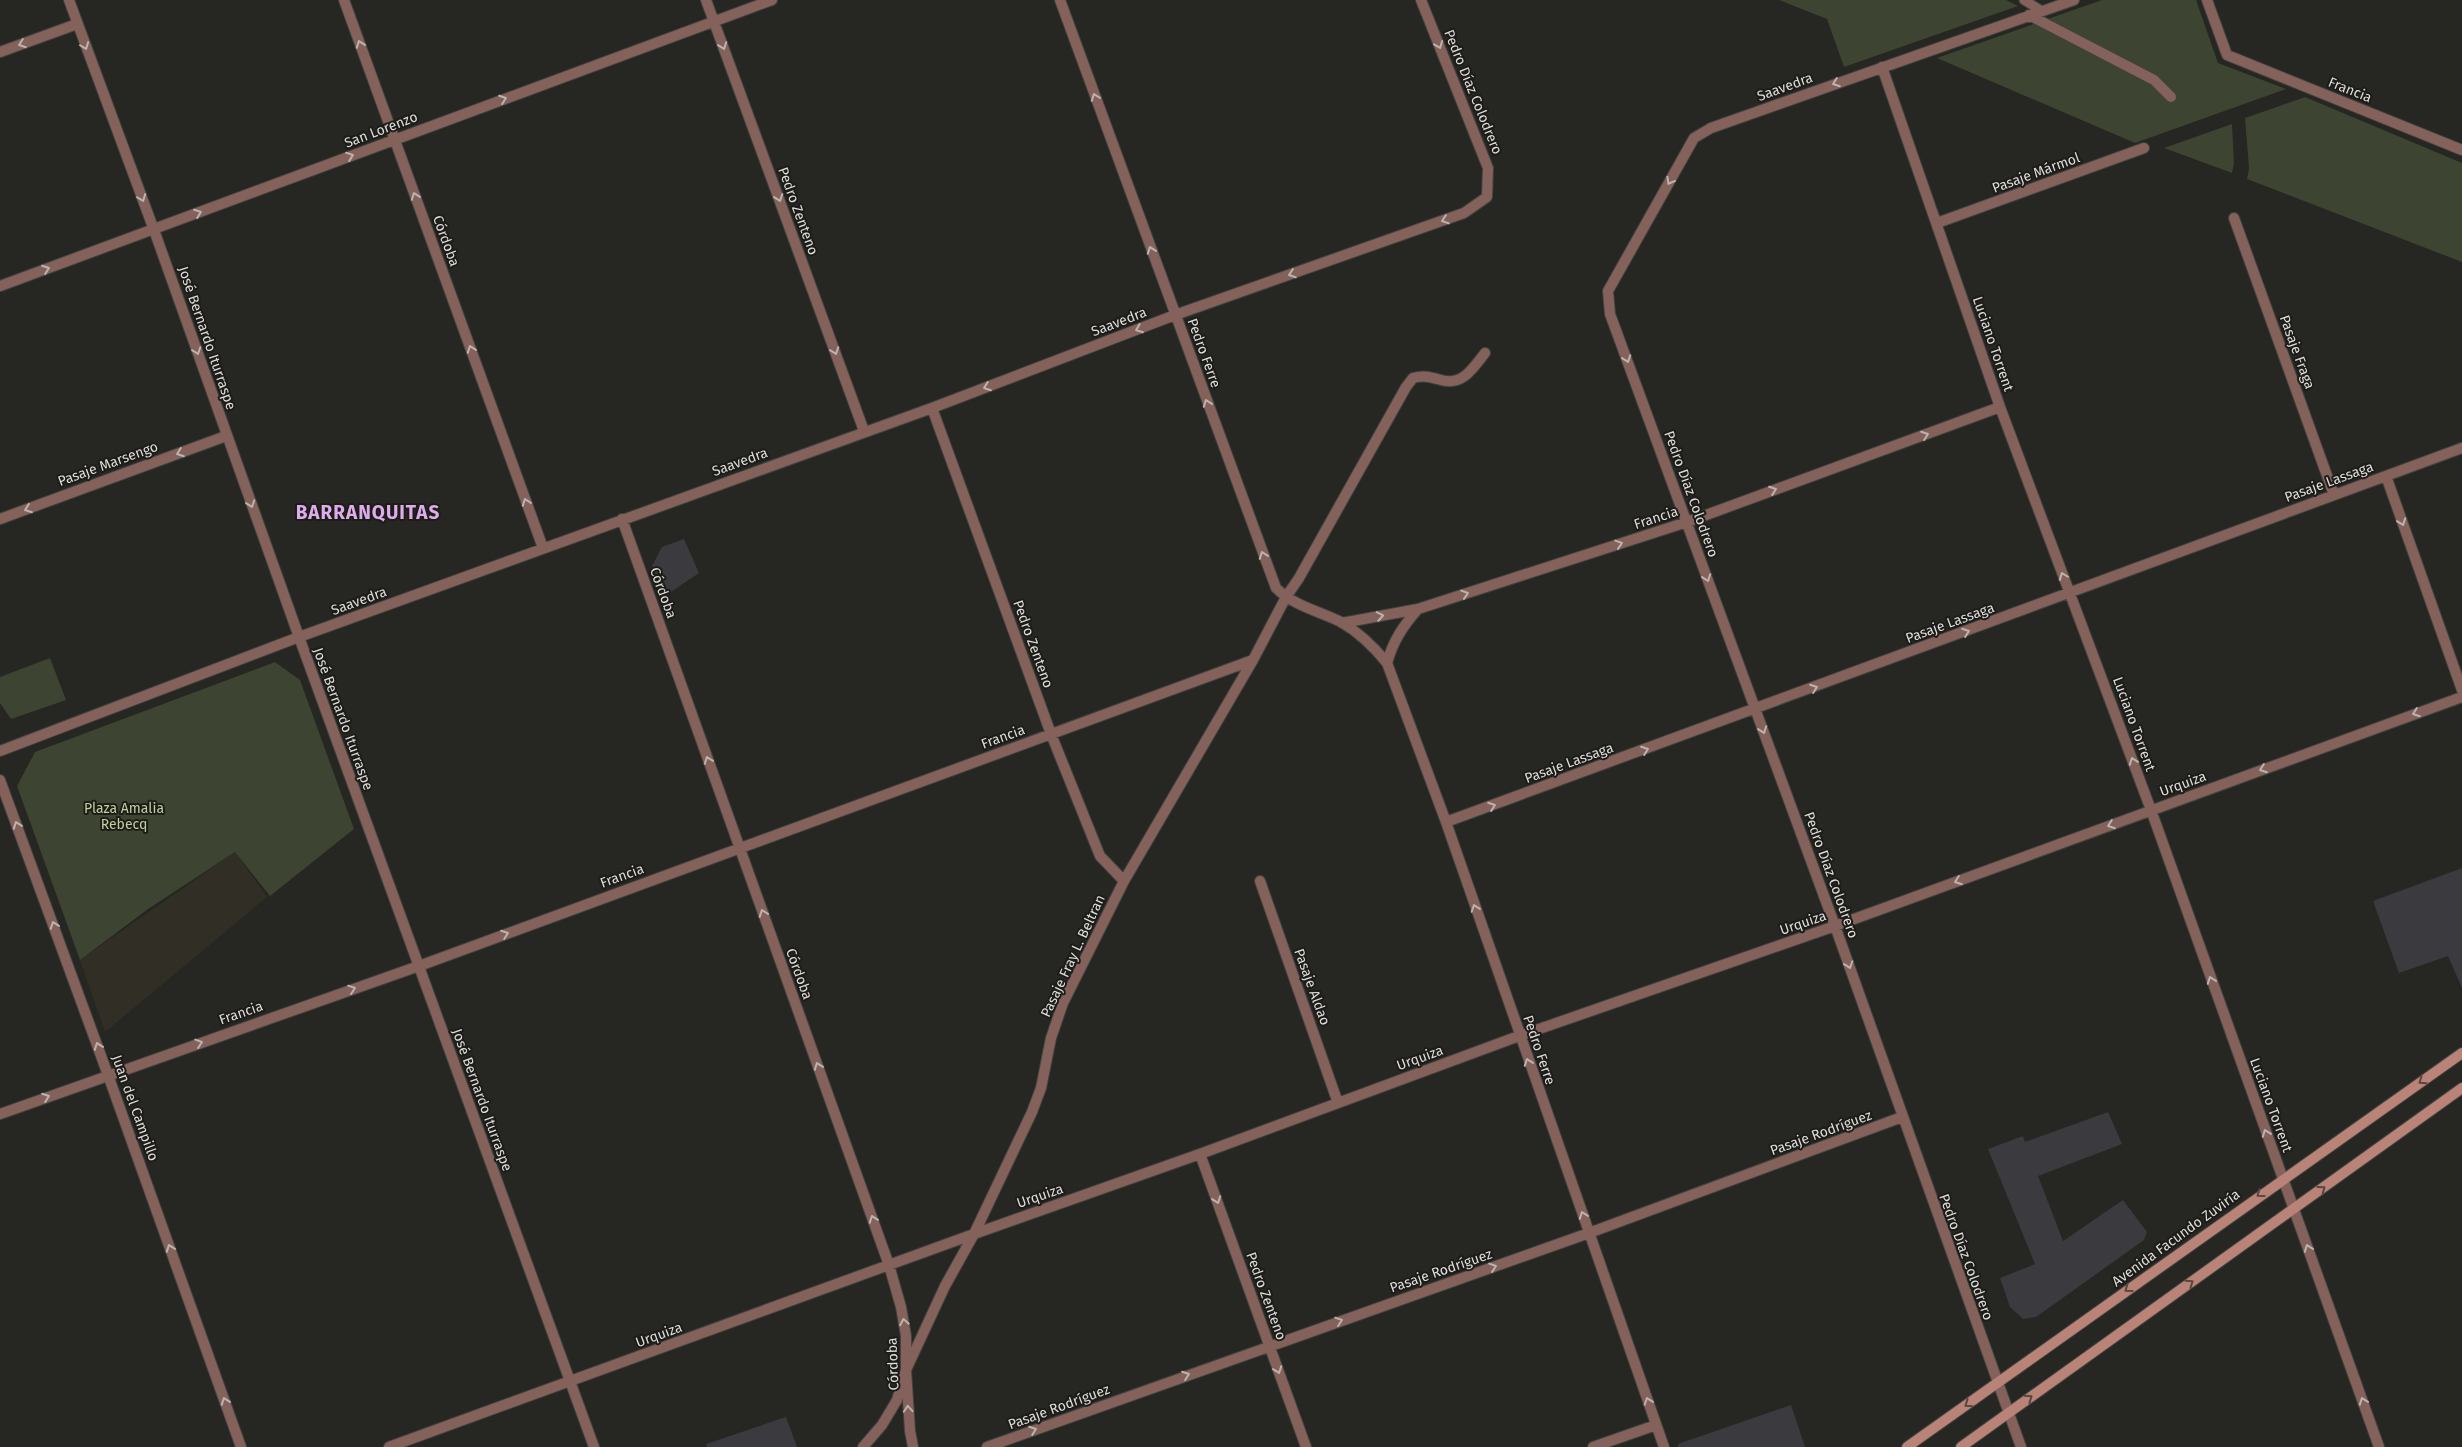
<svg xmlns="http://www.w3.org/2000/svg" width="2462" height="1447" viewBox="0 0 2462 1447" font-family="'Fira Sans',sans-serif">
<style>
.built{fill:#312f25}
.green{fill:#3d4431}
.building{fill:#3b3a3e}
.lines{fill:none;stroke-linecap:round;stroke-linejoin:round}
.service-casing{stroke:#43433f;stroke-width:11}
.minor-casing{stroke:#43433f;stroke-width:12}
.tertiary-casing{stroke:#43433f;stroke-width:12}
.secondary-casing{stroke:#43433f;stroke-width:12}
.service{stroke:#84625b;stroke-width:9}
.minor{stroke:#84625b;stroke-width:10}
.tertiary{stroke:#84625b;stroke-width:10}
.secondary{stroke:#ba8378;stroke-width:10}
.oneway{stroke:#beb2ae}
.oneway2{stroke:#5c453f}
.labels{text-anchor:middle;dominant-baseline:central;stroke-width:4;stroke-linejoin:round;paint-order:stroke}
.street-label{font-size:14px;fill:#ddddda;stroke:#1d1c19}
.park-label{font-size:14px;fill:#bed19d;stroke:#1d1c19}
.district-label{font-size:19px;font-weight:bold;letter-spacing:1px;fill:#ddadeb;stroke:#1d1c19}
</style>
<rect width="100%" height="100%" fill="#262622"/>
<path class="built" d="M235 852 267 897 105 1032 80 960Z"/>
<path class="green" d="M1779 0H2006L2018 6 1844 67 1827 19Z
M2102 0H2196L2218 63 2286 89 2135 143 1937 58Z
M2305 97 2462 163V262L2247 179 2249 168 2245 118Z
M2232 124 2234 163 2232 173 2164 148Z
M50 658 66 700 11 719 0 703V677Z
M275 662 300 680 354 829 270 896 235 852 148 909 80 960 17 786 35 752Z"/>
<path class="building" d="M684 539 699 573 665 596 652 566 662 547Z
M2462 868V988L2448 956 2399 973 2373 901Z
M2108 1112 2122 1144 2038 1176 2063 1241 2123 1200 2147 1232 2144 1240 2036 1317 2023 1319 2010 1307 2000 1278 2035 1264 1988 1149 2023 1136 2025 1142Z
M1791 1405 1805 1447H1678V1444Z
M786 1417 797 1447H707L706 1444Z"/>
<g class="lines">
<defs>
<path id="service" d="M2024 0 2042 11"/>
<path id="minor" d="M344 0 543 548
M706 0 864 431
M1060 0 1276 588C1294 606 1319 611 1341 622 1360 633 1374 647 1387 663L1446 822 1664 1447
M2207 0 2227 55 2462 150
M2029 15 2154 80 2171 97
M0 52 77 24
M1882 67 2000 407 2151 810 2379 1447
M2234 218 2334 495
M1937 223 2144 148
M0 286 772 0
M932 408 1051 734 1100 856 1124 881
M2386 476 2462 690
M0 519 226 436
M622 519 889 1265 901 1307 906 1336V1370L910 1431 913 1447
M1342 623 1418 609 1687 522 2000 407
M1387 663C1393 641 1403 626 1418 609
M0 751 299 637 932 408 1175 315 1464 213 1487 197 1488 168 1421 0
M1446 822 2462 448
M1260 881 1338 1103
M0 1114 419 966 1253 660
M1200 1154 1306 1447
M389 1447 974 1234 1200 1154 1519 1036 1835 926 2462 697
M863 1447 882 1425 897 1400 906 1370 945 1286 974 1234 1032 1112 1041 1088 1051 1038 1063 1003 1124 881 1253 660 1286 597 1299 578 1406 387 1413 378C1424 375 1430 377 1441 380 1463 386 1473 368 1485 353
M987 1447 1589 1233 1902 1117
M1593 1447 1656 1425
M2021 1447 1835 926 1610 314 1608 291 1694 138 1711 128 2074 0"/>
<path id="tertiary" d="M69 0 154 230 299 637 594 1447
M0 780 108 1075 241 1447"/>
<path id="secondary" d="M1907 1447 2462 1053
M1961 1447 2462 1088"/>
</defs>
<use href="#service" class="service-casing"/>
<use href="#minor" class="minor-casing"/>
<use href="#tertiary" class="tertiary-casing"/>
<use href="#secondary" class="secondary-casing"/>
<use href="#service" class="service"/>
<use href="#minor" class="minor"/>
<use href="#tertiary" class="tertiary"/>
<use href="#secondary" class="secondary"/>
</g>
<defs><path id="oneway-chevron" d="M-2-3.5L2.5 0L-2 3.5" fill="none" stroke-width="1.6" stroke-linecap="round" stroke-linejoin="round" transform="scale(1.25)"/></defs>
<g class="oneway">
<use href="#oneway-chevron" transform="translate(22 44) rotate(160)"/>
<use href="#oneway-chevron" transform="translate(360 44) rotate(-110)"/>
<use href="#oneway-chevron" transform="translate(1439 45) rotate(68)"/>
<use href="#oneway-chevron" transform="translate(85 46) rotate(69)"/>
<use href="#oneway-chevron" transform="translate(723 46) rotate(70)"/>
<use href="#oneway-chevron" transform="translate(1836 83) rotate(160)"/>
<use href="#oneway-chevron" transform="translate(1095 97) rotate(-110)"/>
<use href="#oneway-chevron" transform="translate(503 99) rotate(-20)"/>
<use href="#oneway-chevron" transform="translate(350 156) rotate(-21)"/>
<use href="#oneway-chevron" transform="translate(1670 181) rotate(119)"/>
<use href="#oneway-chevron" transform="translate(415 196) rotate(-110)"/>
<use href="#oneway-chevron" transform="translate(142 198) rotate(69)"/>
<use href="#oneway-chevron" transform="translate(779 198) rotate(70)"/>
<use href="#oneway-chevron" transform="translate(198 213) rotate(-21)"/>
<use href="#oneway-chevron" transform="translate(1445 220) rotate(161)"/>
<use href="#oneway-chevron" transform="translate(1151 250) rotate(-110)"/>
<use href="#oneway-chevron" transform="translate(46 269) rotate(-20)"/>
<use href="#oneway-chevron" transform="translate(1292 274) rotate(161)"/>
<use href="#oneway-chevron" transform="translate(1139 329) rotate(159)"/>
<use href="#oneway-chevron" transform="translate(471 349) rotate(-110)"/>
<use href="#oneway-chevron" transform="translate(197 351) rotate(71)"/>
<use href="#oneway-chevron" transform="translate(835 351) rotate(70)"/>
<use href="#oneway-chevron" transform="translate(1627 359) rotate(70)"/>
<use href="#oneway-chevron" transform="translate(987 387) rotate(159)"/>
<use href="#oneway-chevron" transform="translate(1207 403) rotate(-110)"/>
<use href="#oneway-chevron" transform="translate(1925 435) rotate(-20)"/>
<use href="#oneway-chevron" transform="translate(180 453) rotate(160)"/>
<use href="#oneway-chevron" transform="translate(1773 490) rotate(-20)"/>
<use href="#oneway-chevron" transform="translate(526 502) rotate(-110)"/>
<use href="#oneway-chevron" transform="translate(251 504) rotate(70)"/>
<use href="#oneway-chevron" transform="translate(28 509) rotate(160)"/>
<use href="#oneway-chevron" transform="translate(2402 522) rotate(70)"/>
<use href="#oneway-chevron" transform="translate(1619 544) rotate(-18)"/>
<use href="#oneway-chevron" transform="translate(1263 555) rotate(-110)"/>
<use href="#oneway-chevron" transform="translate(2063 576) rotate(-111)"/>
<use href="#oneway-chevron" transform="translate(1707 578) rotate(70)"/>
<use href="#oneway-chevron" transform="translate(1465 594) rotate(-18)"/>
<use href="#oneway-chevron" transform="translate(1380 616) rotate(-10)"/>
<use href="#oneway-chevron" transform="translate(1966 632) rotate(-20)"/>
<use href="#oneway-chevron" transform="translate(1814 688) rotate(-20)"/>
<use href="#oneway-chevron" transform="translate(2416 713) rotate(160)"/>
<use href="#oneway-chevron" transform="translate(1763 730) rotate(70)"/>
<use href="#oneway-chevron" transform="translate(1645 750) rotate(-20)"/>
<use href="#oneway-chevron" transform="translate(708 760) rotate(-110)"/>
<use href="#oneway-chevron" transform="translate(2133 761) rotate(-110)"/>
<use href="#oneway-chevron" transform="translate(2263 769) rotate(160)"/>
<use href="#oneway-chevron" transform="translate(1492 806) rotate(-20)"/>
<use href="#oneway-chevron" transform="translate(17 825) rotate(-110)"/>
<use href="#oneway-chevron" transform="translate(2111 825) rotate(160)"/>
<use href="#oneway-chevron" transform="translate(1958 881) rotate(160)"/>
<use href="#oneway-chevron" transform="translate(1475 908) rotate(-109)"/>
<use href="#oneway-chevron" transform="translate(763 913) rotate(-110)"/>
<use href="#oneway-chevron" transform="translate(54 925) rotate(-110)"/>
<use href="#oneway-chevron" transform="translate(505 934) rotate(-20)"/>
<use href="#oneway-chevron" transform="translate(1849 965) rotate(71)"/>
<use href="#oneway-chevron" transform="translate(2211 980) rotate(-110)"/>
<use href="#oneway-chevron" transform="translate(352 989) rotate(-19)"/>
<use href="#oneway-chevron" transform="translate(199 1043) rotate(-19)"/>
<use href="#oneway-chevron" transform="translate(98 1046) rotate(-110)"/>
<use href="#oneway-chevron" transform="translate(1528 1062) rotate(-110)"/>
<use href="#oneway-chevron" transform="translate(818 1066) rotate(-110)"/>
<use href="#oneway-chevron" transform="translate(46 1097) rotate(-20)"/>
<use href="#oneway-chevron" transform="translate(2266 1133) rotate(-110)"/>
<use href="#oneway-chevron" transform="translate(1217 1200) rotate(70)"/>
<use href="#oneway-chevron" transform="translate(1583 1215) rotate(-110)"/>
<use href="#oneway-chevron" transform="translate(873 1219) rotate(-110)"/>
<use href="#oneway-chevron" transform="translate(170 1248) rotate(-110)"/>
<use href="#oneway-chevron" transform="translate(2308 1248) rotate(-110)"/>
<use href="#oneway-chevron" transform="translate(1493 1267) rotate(-19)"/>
<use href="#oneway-chevron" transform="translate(1339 1321) rotate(-19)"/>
<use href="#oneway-chevron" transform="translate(904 1322) rotate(-100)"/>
<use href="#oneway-chevron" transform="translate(1278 1370) rotate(70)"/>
<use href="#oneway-chevron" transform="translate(1186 1375) rotate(-20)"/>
<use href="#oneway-chevron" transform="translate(225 1401) rotate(-110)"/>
<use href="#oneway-chevron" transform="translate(1648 1401) rotate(-109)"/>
<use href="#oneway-chevron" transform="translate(2363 1401) rotate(-110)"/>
<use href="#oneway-chevron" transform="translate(908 1409) rotate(-94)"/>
<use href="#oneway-chevron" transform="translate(1033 1430) rotate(-20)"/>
</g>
<g class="oneway2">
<use href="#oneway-chevron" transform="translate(2422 1081) rotate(145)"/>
<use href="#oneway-chevron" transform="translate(2322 1189) rotate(-36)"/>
<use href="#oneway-chevron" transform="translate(2260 1194) rotate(144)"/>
<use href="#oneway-chevron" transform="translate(2190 1283) rotate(-35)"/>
<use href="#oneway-chevron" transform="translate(2128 1289) rotate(144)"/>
<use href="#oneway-chevron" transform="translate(2029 1398) rotate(-35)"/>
<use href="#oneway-chevron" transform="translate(1968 1404) rotate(145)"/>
</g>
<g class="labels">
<g class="street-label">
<text transform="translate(1785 87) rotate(-20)">Saavedra</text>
<text transform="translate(2350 90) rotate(22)">Francia</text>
<text transform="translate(1473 92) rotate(68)">Pedro Díaz Colodrero</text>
<text transform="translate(381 130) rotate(-21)">San Lorenzo</text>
<text transform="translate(2036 173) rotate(-20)">Pasaje Mármol</text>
<text transform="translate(798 211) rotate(70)">Pedro Zenteno</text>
<text transform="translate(446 241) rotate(70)">Córdoba</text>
<text transform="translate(1119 322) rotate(-21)">Saavedra</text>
<text transform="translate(207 338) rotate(71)">José Bernardo Iturraspe</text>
<text transform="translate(1993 344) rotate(71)">Luciano Torrent</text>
<text transform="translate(2297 352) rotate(70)">Pasaje Fraga</text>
<text transform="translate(1204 353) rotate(70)">Pedro Ferre</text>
<text transform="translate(740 462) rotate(-20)">Saavedra</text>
<text transform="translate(108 464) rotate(-20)">Pasaje Marsengo</text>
<text transform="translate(2329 482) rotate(-20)">Pasaje Lassaga</text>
<text transform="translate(1691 494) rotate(70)">Pedro Díaz Colodrero</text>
<text transform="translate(1656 518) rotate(-18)">Francia</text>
<text transform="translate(663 593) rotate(70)">Córdoba</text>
<text transform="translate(359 601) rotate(-20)">Saavedra</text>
<text transform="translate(1950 623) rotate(-20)">Pasaje Lassaga</text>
<text transform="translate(1033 644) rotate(70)">Pedro Zenteno</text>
<text transform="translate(343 719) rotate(70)">José Bernardo Iturraspe</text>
<text transform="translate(2134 724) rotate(70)">Luciano Torrent</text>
<text transform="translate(1003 737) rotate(-20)">Francia</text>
<text transform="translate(1569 763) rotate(-20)">Pasaje Lassaga</text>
<text transform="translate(2183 784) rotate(-20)">Urquiza</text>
<text transform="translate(1831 875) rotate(70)">Pedro Díaz Colodrero</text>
<text transform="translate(622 876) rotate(-20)">Francia</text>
<text transform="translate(1803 923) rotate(-19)">Urquiza</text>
<text transform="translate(1073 956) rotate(-65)">Pasaje Fray L. Beltran</text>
<text transform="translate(799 974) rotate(70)">Córdoba</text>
<text transform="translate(1312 987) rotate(70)">Pasaje Aldao</text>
<text transform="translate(241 1013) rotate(-19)">Francia</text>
<text transform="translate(1539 1050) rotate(71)">Pedro Ferre</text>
<text transform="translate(1420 1058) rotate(-20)">Urquiza</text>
<text transform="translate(482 1100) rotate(70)">José Bernardo Iturraspe</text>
<text transform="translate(2271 1105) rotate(70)">Luciano Torrent</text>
<text transform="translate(135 1108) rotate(70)">Juan del Campillo</text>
<text transform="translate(1821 1133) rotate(-20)">Pasaje Rodríguez</text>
<text transform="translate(1040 1196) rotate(-19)">Urquiza</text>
<text transform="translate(2176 1238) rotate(-36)">Avenida Facundo Zuviría</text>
<text transform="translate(1966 1257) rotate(70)">Pedro Díaz Colodrero</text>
<text transform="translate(1441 1271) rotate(-19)">Pasaje Rodríguez</text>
<text transform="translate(1266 1296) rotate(70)">Pedro Zenteno</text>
<text transform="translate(659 1335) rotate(-20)">Urquiza</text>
<text transform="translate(893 1364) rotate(-92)">Córdoba</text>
<text transform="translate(1059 1407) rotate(-20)">Pasaje Rodríguez</text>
</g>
<g class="park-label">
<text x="124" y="808">Plaza Amalia<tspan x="124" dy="16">Rebecq</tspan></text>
</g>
<g class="district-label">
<text x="368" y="512">BARRANQUITAS</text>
</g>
</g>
</svg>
